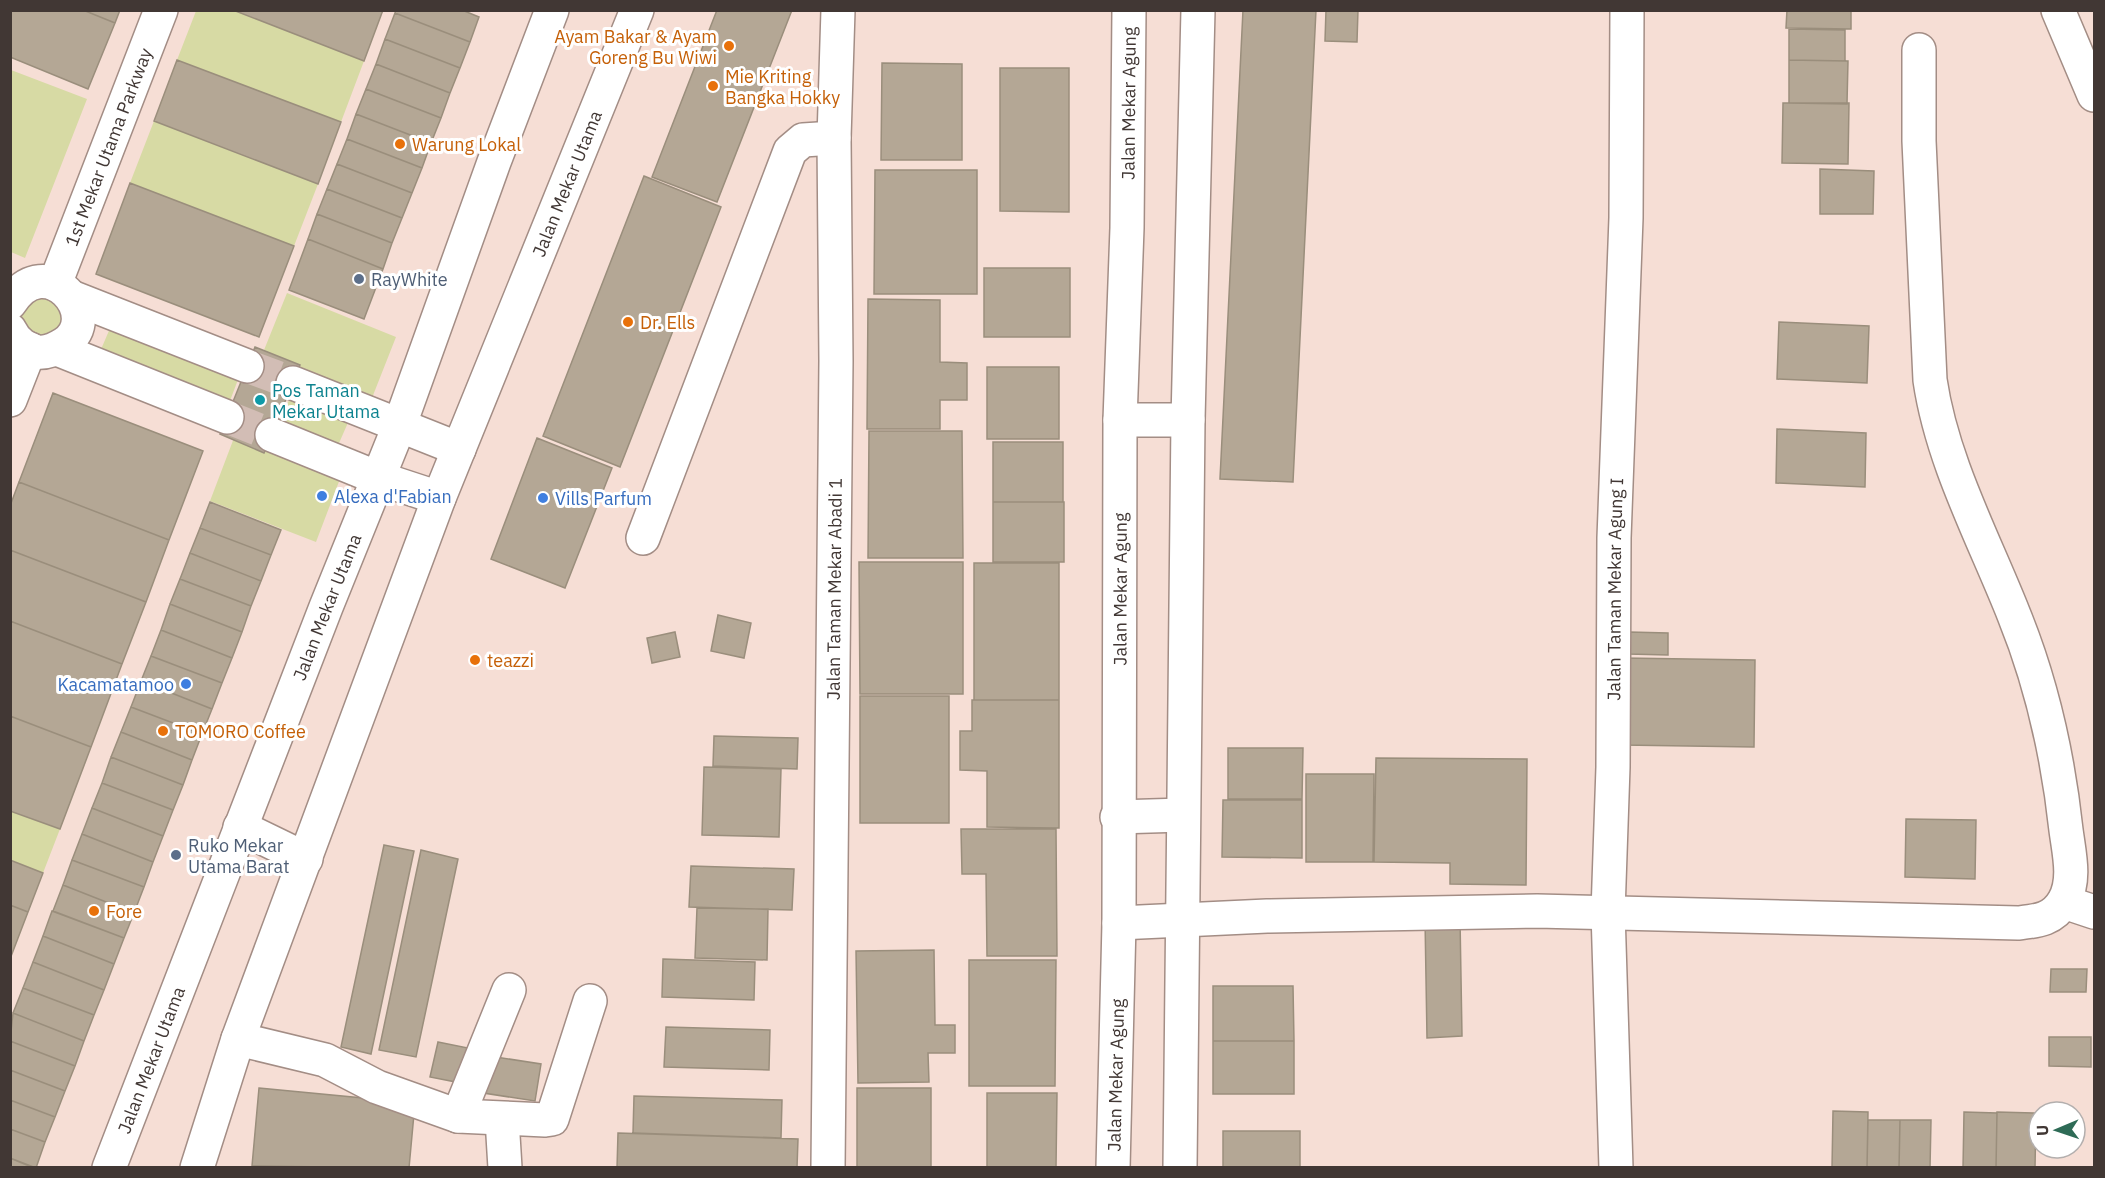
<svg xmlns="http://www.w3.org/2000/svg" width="2105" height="1178" viewBox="0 0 2105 1178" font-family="'IBM Plex Sans',sans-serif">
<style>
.green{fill:#d7daa4}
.building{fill:#b4a795;stroke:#9a8e7c;stroke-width:1.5}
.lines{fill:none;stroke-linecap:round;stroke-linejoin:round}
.minor-tunnel{stroke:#d2bdb5;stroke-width:33;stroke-dasharray:33 16;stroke-linecap:butt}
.minor-casing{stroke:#a38d85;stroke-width:36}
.highway-casing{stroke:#a38d85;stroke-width:36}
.minor{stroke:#fff;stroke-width:33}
.highway{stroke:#fff;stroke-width:33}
.food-dot{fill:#e8710a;stroke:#fff;stroke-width:2}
.service-dot{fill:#5c6f8a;stroke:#fff;stroke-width:2}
.culture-dot{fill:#0f9aa8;stroke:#fff;stroke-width:2}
.shop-dot{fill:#3f7fe0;stroke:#fff;stroke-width:2}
.labels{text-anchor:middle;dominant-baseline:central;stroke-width:6;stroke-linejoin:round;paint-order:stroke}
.food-label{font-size:18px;fill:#c56008;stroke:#fff;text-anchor:start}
.street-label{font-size:18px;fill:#413734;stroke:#fff}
.service-label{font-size:18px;fill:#4e5e75;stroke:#fff;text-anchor:start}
.culture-label{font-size:18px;fill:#0d838f;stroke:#fff;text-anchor:start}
.shop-label{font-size:18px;fill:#366cbe;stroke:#fff;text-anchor:start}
</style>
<rect width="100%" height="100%" fill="#f6ded5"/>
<path class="green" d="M233 10 364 61 341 122 177 60 196 11Z
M11 70 87 99 25 258 11 252Z
M154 121 318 184 294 246 130 183Z
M287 293 396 337 370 403 260 360Z
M22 317a21 21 0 1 1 42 0a21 21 0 1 1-42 0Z
M111 326 239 377 228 406 99 354Z
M292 393 350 418 336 450 278 426Z
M237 430 343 471 316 542 210 501Z
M10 811 60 829 43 873 11 860Z"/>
<path class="building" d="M10 10H83L115 23 88 89 10 57Z
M83 10H120L115 23Z
M233 10H383L364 61Z
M396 10H462L479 17 470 42 395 13Z
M717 10H792L717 202 652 177Z
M1243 10H1316L1293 482 1220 479Z
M1326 10H1358L1357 42 1325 41Z
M1787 10H1851V29L1786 28Z
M395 13 470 42 460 68 385 39Z
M1789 29 1845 30V61L1789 60Z
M385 39 460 68 450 93 376 64Z
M177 60 341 122 318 184 154 121Z
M1789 60 1848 61 1847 104 1789 103Z
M882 63 962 64V160H881Z
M376 64 450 93 441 118 366 89Z
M1000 68H1069V212L1000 211Z
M366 89 441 118 431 143 356 114Z
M1783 103H1849L1848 164 1782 163Z
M356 114 431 143 422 168 347 139Z
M347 139 422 168 412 193 337 164Z
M337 164 412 193 402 218 327 189Z
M1820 169 1874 171 1873 214H1820Z
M875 170H977V294H874Z
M644 176 721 207 620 467 543 436Z
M130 183 294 246 259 337 96 274Z
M327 189 402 218 392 243 317 214Z
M317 214 392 243 383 269 308 239Z
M308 239 383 269 364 319 289 290Z
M984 268H1070V337H984Z
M868 299 940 300V362L967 363V400H940V429H867Z
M1779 322 1869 326 1867 383 1777 379Z
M255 347 300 365 264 453 220 434Z
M987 367H1059V439H987Z
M53 393 203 451 169 540 19 482Z
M1777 429 1866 433 1865 487 1776 483Z
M869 431H962L963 558H868Z
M537 438 612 468 565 588 491 559Z
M993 442H1063V502H993Z
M19 482 169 540 146 602 10 550V506Z
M210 502 281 530 271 555 200 528Z
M993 502H1064V562H993Z
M200 528 271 555 261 581 190 553Z
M10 550 146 602 122 664 10 621Z
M190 553 261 581 251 606 180 579Z
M859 562H963V694H860Z
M974 563H1059V700H974Z
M180 579 251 606 242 632 170 604Z
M170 604 242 632 232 658 161 630Z
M718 615 751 623 744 658 711 651Z
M10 621 122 664 91 747 10 716Z
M161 630 232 658 222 683 151 656Z
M675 632 680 657 652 663 647 638Z
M1629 632 1668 633V655L1628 654Z
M151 656 222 683 212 709 141 681Z
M1623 658 1755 660 1754 747 1622 745Z
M141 681 212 709 202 734 131 707Z
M860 696H949V823H860Z
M972 700H1059V828L987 827V771L960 770V731H972Z
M131 707 202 734 192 760 121 732Z
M10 716 91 747 60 829 10 811Z
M121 732 192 760 183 785 111 757Z
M714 736 798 738 797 769 713 766Z
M1228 748H1303L1302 799H1228Z
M111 757 183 785 173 810 102 783Z
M1376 758 1527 759 1526 885 1450 884V863L1374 862Z
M704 767 781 769 779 837 702 835Z
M1306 774H1374L1373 862H1306Z
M102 783 173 810 163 836 92 808Z
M1223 800H1302V858L1222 857Z
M92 808 163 836 153 862 82 834Z
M1906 819 1976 820 1975 879 1905 877Z
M961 829H1056L1057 956H987L986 874H962Z
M82 834 153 862 144 887 72 860Z
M384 845 414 851 371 1054 341 1047Z
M421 850 458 859 416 1057 379 1050Z
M10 860 43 873 28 912 10 905Z
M72 860 144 887 134 913 63 885Z
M691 866 794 869 792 910 689 907Z
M63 885 134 913 124 938 53 911Z
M10 905 28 912 10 959Z
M697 908 768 909 767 960 695 958Z
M52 911 124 938 114 964 43 936Z
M1425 919H1460L1462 1036 1427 1038Z
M43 936 114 964 104 990 33 962Z
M934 950 935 1025H955V1053H928L929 1082 858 1083 856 951Z
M663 959 755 962 754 1000 662 997Z
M969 960H1056L1055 1086H969Z
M33 962 104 990 94 1015 23 988Z
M2051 969H2087L2086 992H2050Z
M1213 986H1293L1294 1041H1213Z
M23 988 94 1015 84 1041 13 1013Z
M13 1013 84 1041 75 1066 10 1041Z
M666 1027 770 1030 769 1070 664 1067Z
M2049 1037H2091V1067L2049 1066Z
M10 1041 75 1066 65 1091 10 1070Z
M1213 1041H1294V1094H1213Z
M438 1042 468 1048 461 1083 430 1077Z
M483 1055 541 1064 535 1101 477 1092Z
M10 1070 65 1091 55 1117 10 1100Z
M259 1088 415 1103 409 1168 252 1166Z
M857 1088H931V1168H857Z
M987 1093H1057L1056 1168H987Z
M634 1096 782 1100 781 1138 633 1133Z
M10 1100 55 1117 45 1142 10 1129Z
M1833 1111 1868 1112 1867 1168H1832Z
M1964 1112 1997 1113 1996 1168H1963Z
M1997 1112 2036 1113 2035 1168H1996Z
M1868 1120H1900L1899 1168H1867Z
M1900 1120H1931L1930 1168H1899Z
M10 1129 45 1142 36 1168 10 1158Z
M1223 1131H1300V1168H1223Z
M618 1133 798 1139 797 1168H617Z
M10 1158 34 1168H10Z"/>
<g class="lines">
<path class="minor-tunnel" d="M247 366 293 383
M227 417 272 435"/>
<defs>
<g id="minor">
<path id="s1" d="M55 284 161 10"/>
<path d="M74 298 247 366"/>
<path d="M10 303C46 246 106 317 64 344 56 349 48 353 38 352 26 350 15 341 10 330"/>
<path d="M57 349 227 417"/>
<path d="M293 383 459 449"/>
<path d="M10 400 30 349"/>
<path d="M1120 420H1188"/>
<path d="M272 435 378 478 439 498"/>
<path d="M643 538 790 151 803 140 834 138"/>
<path d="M1117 817 1183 815"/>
<path d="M240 827 306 859"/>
<path d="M2064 902 2094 912"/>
<path d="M1119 923 1267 916 1537 911 2018 923C2037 921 2053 920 2064 901 2076 880 2069 853 2066 830 2058 756 2042 684 2014 615 1984 539 1942 462 1930 380L1919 141V50"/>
<path d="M238 1039 325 1060 377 1087 458 1116 545 1120 552 1119 590 1001"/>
<path d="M458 1116 509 990"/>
<path d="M502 1119 505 1168"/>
<path id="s2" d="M109 1168 326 607 400 424 494 162 552 10"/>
<path id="s3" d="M197 1168 238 1039 439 498 637 10"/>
<path id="s4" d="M828 1168 836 361 834 138 838 10"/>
<path id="s5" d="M1113 1168 1119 923 1120 420 1127 228 1129 10"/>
<path d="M1180 1168 1188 420 1198 10"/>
<path id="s6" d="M1616 1168 1608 912 1613 767 1614 538 1626 218 1627 10"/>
</g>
<path id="highway" d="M2058 10 2094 95"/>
</defs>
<use href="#minor" class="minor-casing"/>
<use href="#highway" class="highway-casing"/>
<use href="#minor" class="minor"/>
<use href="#highway" class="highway"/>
</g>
<g class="food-dot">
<circle cx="729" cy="46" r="6"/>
<circle cx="713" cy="86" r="6"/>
<circle cx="400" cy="144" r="6"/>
<circle cx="628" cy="322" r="6"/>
<circle cx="475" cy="660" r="6"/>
<circle cx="163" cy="731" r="6"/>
<circle cx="94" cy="911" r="6"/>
</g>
<g class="service-dot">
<circle cx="359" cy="279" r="6"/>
<circle cx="176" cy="855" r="6"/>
</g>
<circle class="culture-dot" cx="260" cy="400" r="6"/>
<g class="shop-dot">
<circle cx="322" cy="496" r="6"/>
<circle cx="543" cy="498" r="6"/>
<circle cx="186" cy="684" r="6"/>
</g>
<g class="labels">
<g class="food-label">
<text x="717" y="36" text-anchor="end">Ayam Bakar &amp; Ayam<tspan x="717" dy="21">Goreng Bu Wiwi</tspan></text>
<text x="725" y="76">Mie Kriting<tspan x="725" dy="21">Bangka Hokky</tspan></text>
<text x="412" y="144">Warung Lokal</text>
<text x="640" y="322">Dr. Ells</text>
<text x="487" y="660">teazzi</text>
<text x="175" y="731">TOMORO Coffee</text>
<text x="106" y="911">Fore</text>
</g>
<g class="street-label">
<text stroke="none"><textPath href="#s5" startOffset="1065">Jalan Mekar Agung</textPath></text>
<text stroke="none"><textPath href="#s1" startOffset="147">1st Mekar Utama Parkway</textPath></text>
<text stroke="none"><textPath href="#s3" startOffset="1052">Jalan Mekar Utama</textPath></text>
<text stroke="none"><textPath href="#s4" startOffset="579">Jalan Taman Mekar Abadi 1</textPath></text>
<text stroke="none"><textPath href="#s5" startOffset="579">Jalan Mekar Agung</textPath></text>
<text stroke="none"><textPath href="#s6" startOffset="579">Jalan Taman Mekar Agung I</textPath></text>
<text stroke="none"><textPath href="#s2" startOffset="602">Jalan Mekar Utama</textPath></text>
<text stroke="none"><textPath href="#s2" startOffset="116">Jalan Mekar Utama</textPath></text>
<text stroke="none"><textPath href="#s5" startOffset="93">Jalan Mekar Agung</textPath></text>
</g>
<g class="service-label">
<text x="371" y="279">RayWhite</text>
<text x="188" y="845">Ruko Mekar<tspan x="188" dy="21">Utama Barat</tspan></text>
</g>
<g class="culture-label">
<text x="272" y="390">Pos Taman<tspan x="272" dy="21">Mekar Utama</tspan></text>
</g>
<g class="shop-label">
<text x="334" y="496">Alexa d'Fabian</text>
<text x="555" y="498">Vills Parfum</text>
<text x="174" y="684" text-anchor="end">Kacamatamoo</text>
</g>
</g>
<rect width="2105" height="1178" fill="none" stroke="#413734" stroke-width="24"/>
<g transform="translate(2057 1130) rotate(268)"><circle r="28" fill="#ffffff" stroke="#b3afae" stroke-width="1.5"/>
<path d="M0-4.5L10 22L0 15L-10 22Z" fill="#2e6b56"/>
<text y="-9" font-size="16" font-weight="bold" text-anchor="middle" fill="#413734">U</text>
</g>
</svg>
